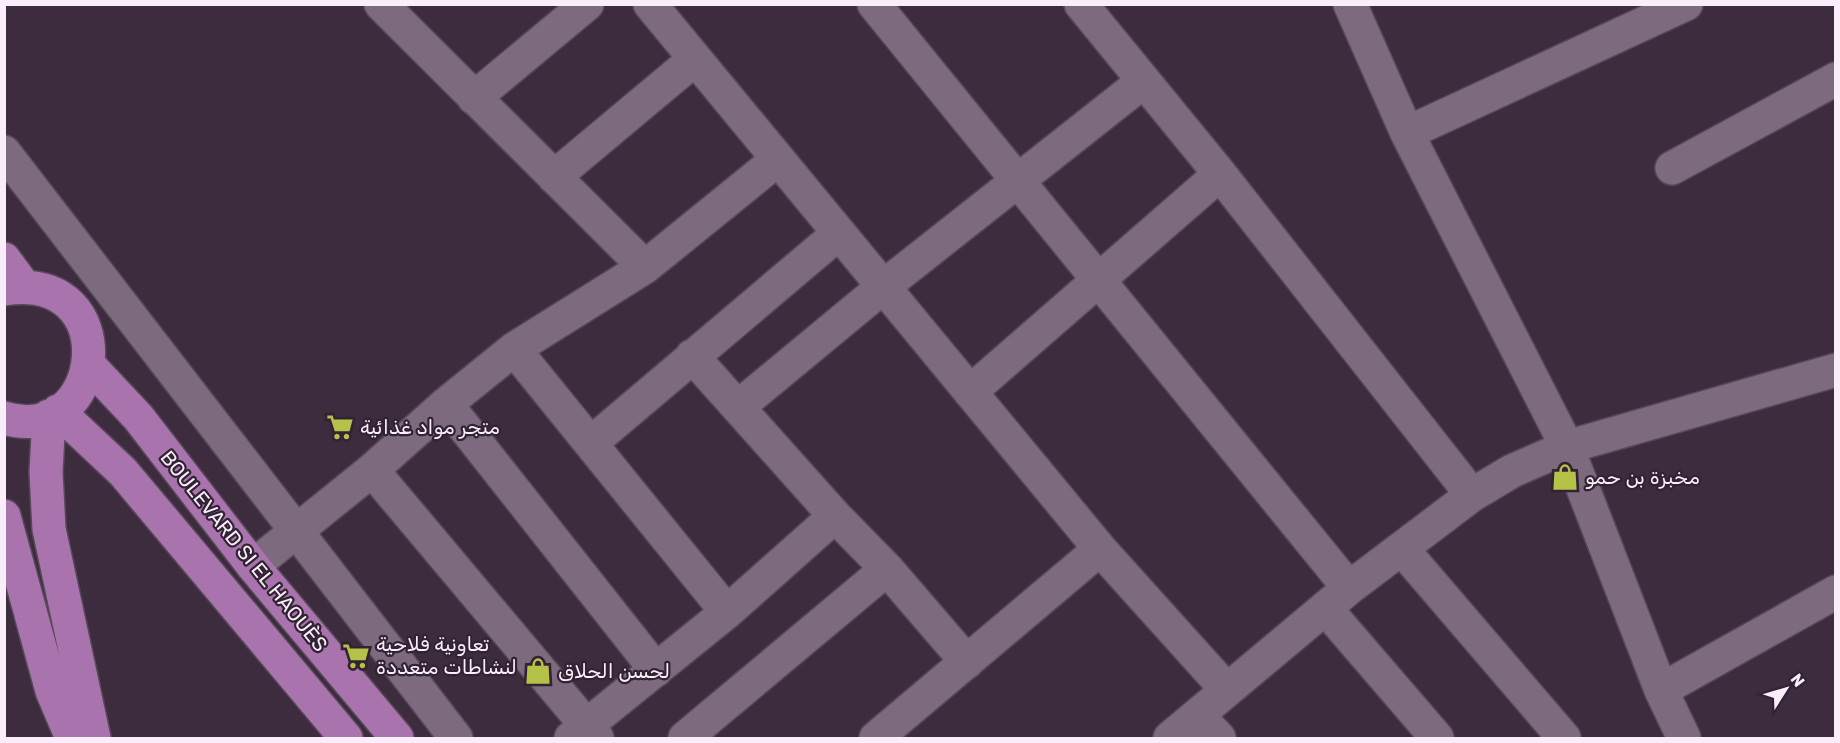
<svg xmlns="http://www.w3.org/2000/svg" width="1840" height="743" viewBox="0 0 1840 743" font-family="Rubik,Cairo,sans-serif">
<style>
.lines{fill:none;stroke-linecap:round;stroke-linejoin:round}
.minor-casing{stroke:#564858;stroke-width:36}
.major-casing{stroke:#564858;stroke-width:36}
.minor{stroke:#7d6a7e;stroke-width:33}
.major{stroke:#a973ad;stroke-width:33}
.labels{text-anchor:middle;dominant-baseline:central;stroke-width:4.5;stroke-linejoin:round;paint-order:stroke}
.poi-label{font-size:20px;fill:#f9eef9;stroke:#322334;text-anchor:start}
.street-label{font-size:20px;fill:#f9eef9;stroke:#322334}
</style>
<rect width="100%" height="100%" fill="#3d2c3e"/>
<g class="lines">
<defs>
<path id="minor" d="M381 4 645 267
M650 4 1100 549 1227 690
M874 4 1349 588
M1081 4 1220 174 1472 495
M1350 4 1407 133 1567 447 1661 690 1684 738
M474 98 587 4
M1407 133 1686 4
M4 152 456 738
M1672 168 1836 79
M554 177 695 59
M514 349 727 612
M692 356 835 516
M970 392 1220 174
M446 404 656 670
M738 407 883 287 1144 81
M591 443 839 233
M372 470 597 738
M1402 549 1564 738
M253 566 372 470 446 404 514 349 645 267 777 160
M1326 609 1437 738
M1661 690 1836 592
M1198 716 1219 738
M571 738 727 612 835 516 887 569 967 662
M685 738 887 569
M876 738 1100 549
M1170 738 1349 588 1472 495 1512 471 1567 447 1836 370"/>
<path id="major" d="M4 259 24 286
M4 289C127 269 106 449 4 418
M89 365 138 417 253 566 397 738
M58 411 123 472 346 738
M49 416 46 472 49 529 94 738
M4 516 52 691 72 738"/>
</defs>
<use href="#minor" class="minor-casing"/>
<use href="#major" class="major-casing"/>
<use href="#minor" class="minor"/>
<use href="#major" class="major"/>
</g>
<defs>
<symbol id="supermarket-bare" viewBox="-9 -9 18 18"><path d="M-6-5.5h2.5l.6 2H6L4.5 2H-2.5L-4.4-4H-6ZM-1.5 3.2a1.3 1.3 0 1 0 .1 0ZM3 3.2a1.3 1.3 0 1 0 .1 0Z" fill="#b6c148" stroke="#322334" stroke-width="2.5" paint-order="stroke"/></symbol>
<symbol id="shop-bare" viewBox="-9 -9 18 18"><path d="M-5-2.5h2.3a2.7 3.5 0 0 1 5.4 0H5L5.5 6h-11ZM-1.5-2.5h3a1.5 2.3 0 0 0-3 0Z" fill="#b6c148" stroke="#322334" stroke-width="2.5" paint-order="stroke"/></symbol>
</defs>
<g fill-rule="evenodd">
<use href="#supermarket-bare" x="321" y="408" width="38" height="38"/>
<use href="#shop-bare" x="1546" y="458" width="38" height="38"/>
<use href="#supermarket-bare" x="337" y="637" width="38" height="38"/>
<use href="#shop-bare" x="519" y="652" width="38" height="38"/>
</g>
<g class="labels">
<g class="poi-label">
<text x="360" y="427">متجر مواد غذائية</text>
<text x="1585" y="477">مخبزة بن حمو</text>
<text x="376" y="644">تعاونية فلاحية<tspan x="376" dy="23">لنشاطات متعددة</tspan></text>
<text x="558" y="671">لحسن الحلاق</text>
</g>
<g class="street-label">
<text transform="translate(244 551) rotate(51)">BOULEVARD SI EL HAOUÈS</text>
</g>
</g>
<rect width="1840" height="743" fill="none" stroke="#f9eef9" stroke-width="12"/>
<g transform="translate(1786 689) rotate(53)" stroke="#322334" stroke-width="4.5" paint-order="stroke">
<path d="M0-4.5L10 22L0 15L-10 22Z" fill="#f9eef9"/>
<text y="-9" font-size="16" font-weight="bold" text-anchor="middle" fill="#f9eef9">N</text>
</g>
</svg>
